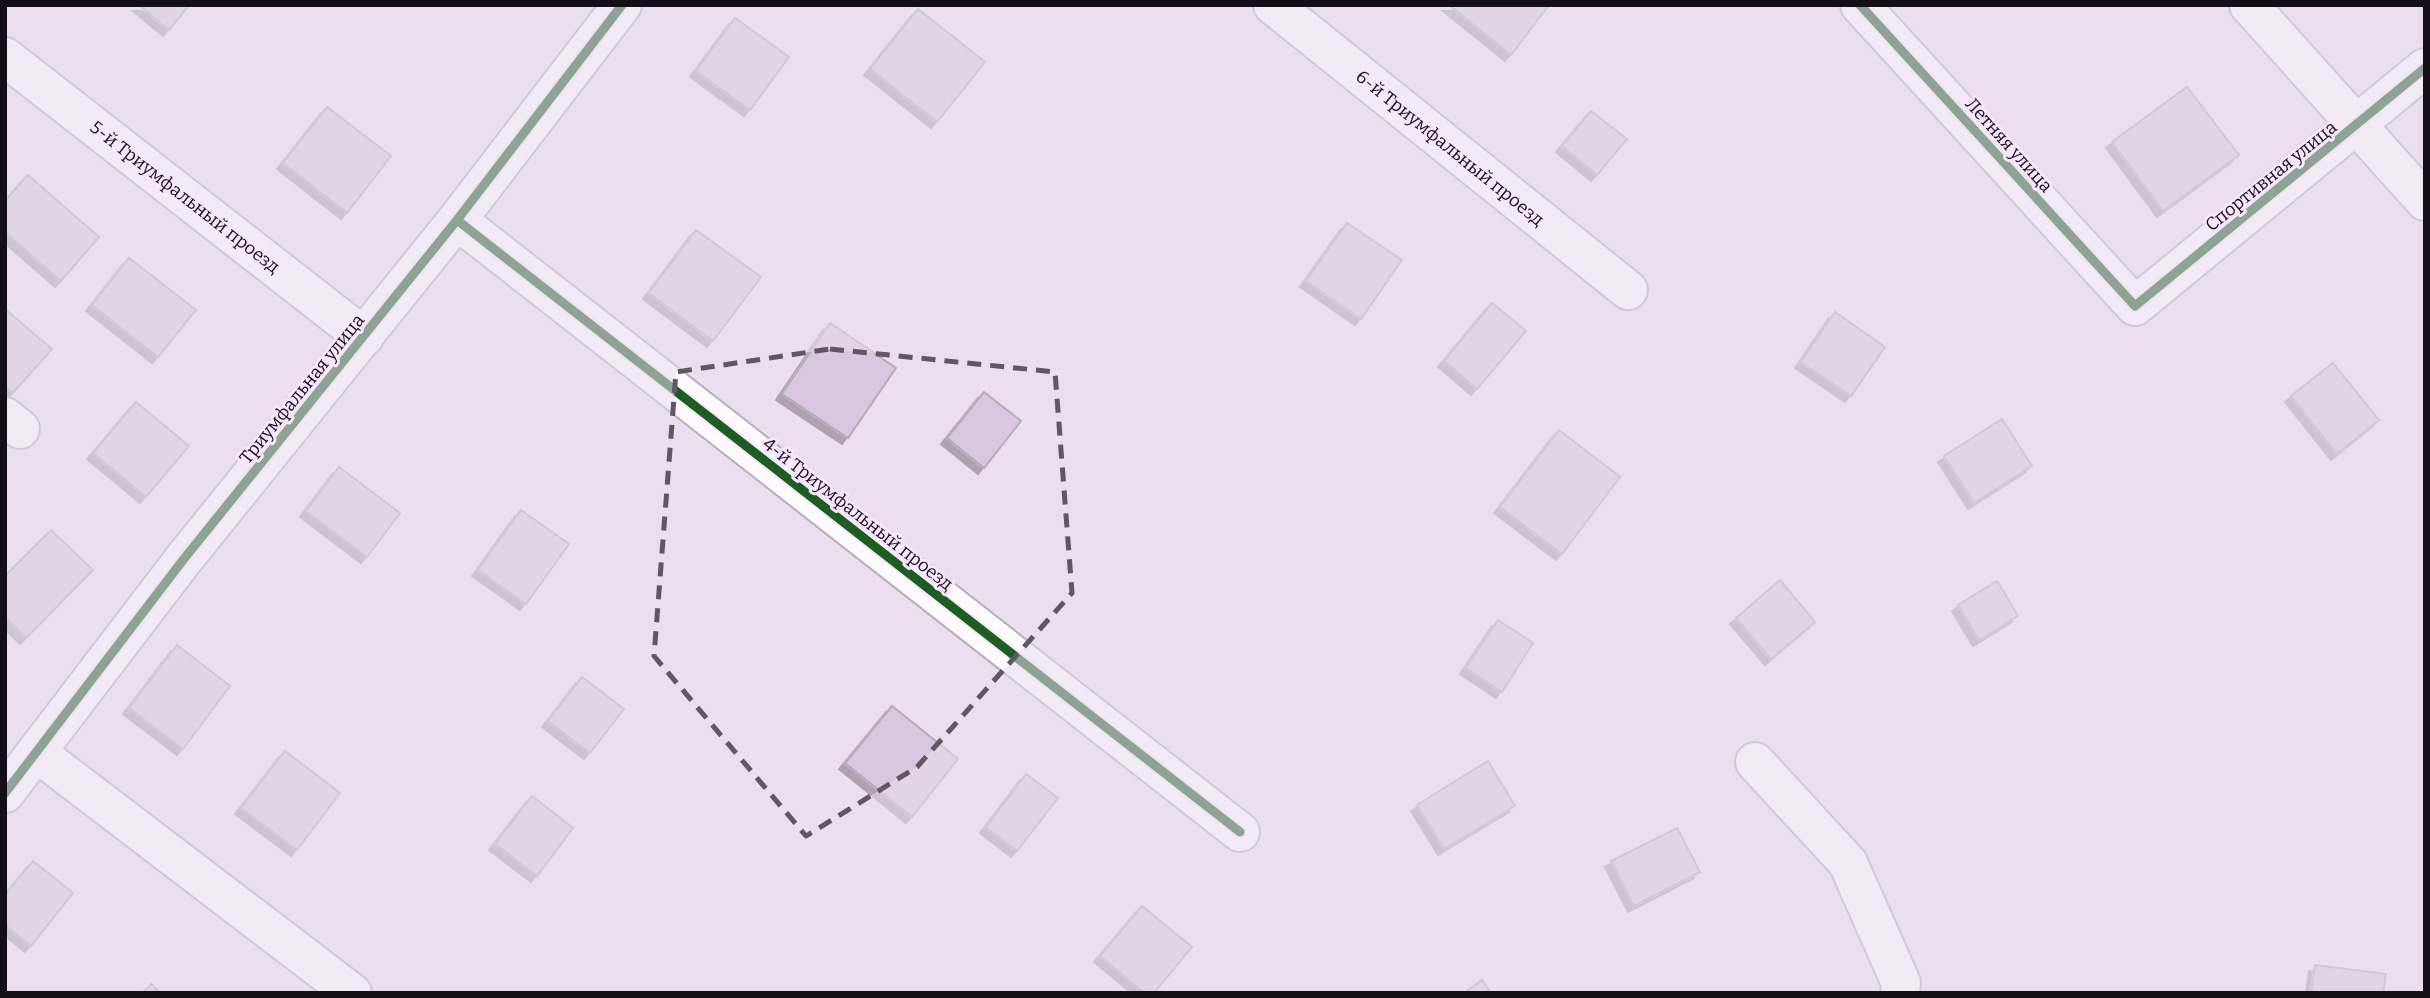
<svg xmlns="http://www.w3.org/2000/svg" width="2430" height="998" viewBox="0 0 2430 998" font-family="Bitter,serif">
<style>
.building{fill:#d8c7de;stroke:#b5acb9;stroke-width:2;filter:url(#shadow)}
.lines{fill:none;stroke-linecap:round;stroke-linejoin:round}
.minor-casing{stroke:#b7afbb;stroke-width:42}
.minor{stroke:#fcfafd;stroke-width:38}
.cycleway-casing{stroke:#f8e6fe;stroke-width:13}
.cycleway{stroke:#1b5e20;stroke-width:9}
.marked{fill:none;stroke:#605763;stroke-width:5;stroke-dasharray:14 9;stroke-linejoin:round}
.labels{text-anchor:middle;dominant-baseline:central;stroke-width:6;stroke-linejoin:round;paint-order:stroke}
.street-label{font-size:18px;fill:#150e18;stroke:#f8e6fe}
</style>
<defs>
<filter id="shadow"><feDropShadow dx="-6" dy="6" stdDeviation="0" flood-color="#0004"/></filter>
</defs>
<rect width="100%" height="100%" fill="#eadeef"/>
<path class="building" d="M139 5H189L169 30Z
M1449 5H1549L1511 55Z
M1449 5H1549L1511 55Z
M918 9 985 62 937 122 870 69Z
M735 18 789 57 750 110 696 71Z
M2187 87 2239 155 2163 211 2112 142Z
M327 107 391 156 347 213 283 163Z
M1591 111 1627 139 1597 175 1562 146Z
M28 175 99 237 61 281 5 232V201Z
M1347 223 1402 260 1361 319 1306 281Z
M696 230 761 277 713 341 649 293Z
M129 258 196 310 158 357 92 305Z
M1492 303 1526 331 1477 389 1444 361Z
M5 309 52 349 13 393 5 385Z
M1835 312 1885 347 1851 396 1801 362Z
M1835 312 1885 347 1851 396 1801 362Z
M830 323 896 368 848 438 782 394Z
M2333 363 2379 420 2337 454 2291 396Z
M984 392 1021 421 984 468 947 438Z
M136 402 189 446 146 497 93 453Z
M2002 419 2032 466 1974 503 1944 456Z
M2002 419 2032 466 1974 503 1944 456Z
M1559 430 1620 477 1562 554 1500 507Z
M339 467 400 513 367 557 306 511Z
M521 510 569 544 526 604 478 570Z
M51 530 93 570 26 638 5 617V576Z
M1780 580 1815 622 1771 659 1736 618Z
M1780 580 1815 622 1771 659 1736 618Z
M1997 581 2018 616 1979 640 1958 605Z
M1498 620 1533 643 1502 692 1466 668Z
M177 645 230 686 183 749 129 708Z
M582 677 624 709 590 753 548 721Z
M892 706 958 759 912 817 845 763Z
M892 706 958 759 912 817 845 763Z
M285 751 340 793 297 850 241 808Z
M1488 761 1515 806 1444 849 1417 805Z
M1488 761 1515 806 1444 849 1417 805Z
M1026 774 1058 798 1017 851 986 827Z
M1026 774 1058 798 1017 851 986 827Z
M532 796 573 828 537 876 495 844Z
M1677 828 1700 872 1634 906 1611 861Z
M33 861 73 893 31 946 5 925V895Z
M1142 906 1192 947 1154 993H1144L1100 956Z
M1142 906 1192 947 1154 993H1144L1100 956Z
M2315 965 2386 974 2383 993H2311Z
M1482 980 1491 993H1464Z
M1482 980 1491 993H1464Z
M151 984 161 993H144Z"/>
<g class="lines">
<defs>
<path id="minor" d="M1273 5 1628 290
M1860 5 2135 306 2425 68
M2249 5 2425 201
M5 57 364 337
M457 220 1240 832
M5 417 20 429
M36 752 352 993
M1755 762 1848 863 1901 983 1900 993
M5 793 183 560 457 220 622 5"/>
</defs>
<use href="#minor" class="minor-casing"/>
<use href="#minor" class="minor"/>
<defs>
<path id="cycleway" d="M1860 5 2135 306 2425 68
M457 220 1240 832
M5 793 183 560 457 220 622 5"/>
</defs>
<use href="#cycleway" class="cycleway-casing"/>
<use href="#cycleway" class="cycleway"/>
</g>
<path d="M0 0H2430V998H0ZM830 349 1055 372 1072 593 917 767 806 836 654 656 676 372Z" fill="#eadeef" fill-opacity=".55" fill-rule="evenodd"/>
<path class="marked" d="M830 349 1055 372 1072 593 917 767 806 836 654 656 676 372Z"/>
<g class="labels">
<g class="street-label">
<text transform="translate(2009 145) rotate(48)">Летняя улица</text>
<text transform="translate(1450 148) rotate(39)">6-й Триумфальный проезд</text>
<text transform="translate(2271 176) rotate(-39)">Спортивная улица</text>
<text transform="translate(185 197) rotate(38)">5-й Триумфальный проезд</text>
<text transform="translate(302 389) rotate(-51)">Триумфальная улица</text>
<text transform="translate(858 514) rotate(38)">4-й Триумфальный проезд</text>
</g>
</g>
<rect width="2430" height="998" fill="none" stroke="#150e18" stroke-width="14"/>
</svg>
